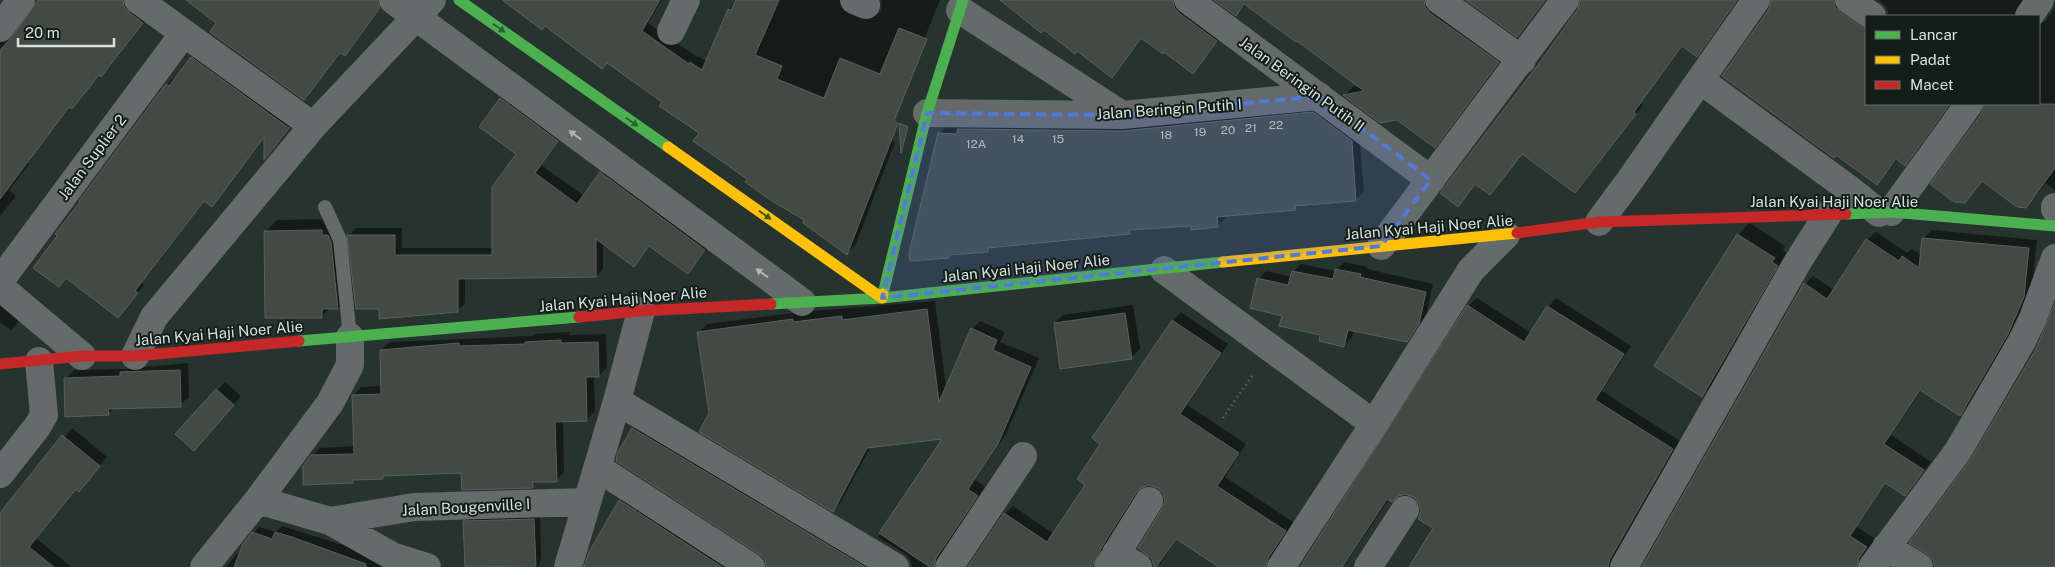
<svg xmlns="http://www.w3.org/2000/svg" width="2055" height="567" viewBox="0 0 2055 567" font-family="'Public Sans',sans-serif">
<style>
.shadow{fill:#0007}
.building{fill:#424a43;stroke:#5a615b}
.lines{fill:none;stroke-linecap:round;stroke-linejoin:round}
.path{stroke:#686f6d;stroke-width:3;stroke-dasharray:1 4;stroke-linecap:butt}
.lane{stroke:#646b6a;stroke-width:14}
.street{stroke:#646b6a;stroke-width:28}
.fast{stroke:#4caf50;stroke-width:11}
.slow{stroke:#ffc107;stroke-width:11}
.jam{stroke:#c62828;stroke-width:11}
.oneway{fill:#2d5f32}
.oneway2{fill:#adb8b3}
.marked{fill:#547ad9;fill-opacity:0.2;stroke:#547ad9;stroke-width:4;stroke-dasharray:10 6;stroke-linejoin:round}
.labels{text-anchor:middle;dominant-baseline:central;stroke-width:4;stroke-linejoin:round;paint-order:stroke}
.number-label{font-size:12px;fill:#b0bcb5}
.street-label{font-size:15px;fill:#d5e2db;stroke:#131d19}
</style>
<rect width="100%" height="100%" fill="#27332e"/>
<path class="shadow" d="M37 0H132L149 15 109 68 101 75 100 74 72 108 70 106 28 162 29 164 9 190 16 196 0 216V34L6 37 14 36 38 3Z
M188 0H387L352 47 345 54 342 52 304 99 218 23Z
M506 0H662L648 23 697 57 698 56 707 62 729 9 737 0H848L876 14 881 12 882 0H940L885 136 895 142 855 246 847 253 806 219 749 178 664 101 608 62Z
M1001 0H1183L1225 32 1193 72 1164 51 1142 37 1112 76 1077 50Z
M1216 0H1435L1506 54 1443 138 1435 146 1397 118 1345 95 1353 87 1359 86 1297 39 1246 4 1236 14Z
M1468 0H1546L1517 36Z
M1581 0H1738L1705 47 1697 56 1683 46 1641 103 1643 105 1575 191 1523 153 1476 183 1458 205 1535 70 1579 10Z
M1773 0H1845L1866 17V104H1951L1913 156 1905 164 1898 159 1877 184 1770 9Z
M1879 0H2023L2021 6 2024 16H1889L1887 8Z
M2055 7V190L2046 183 2026 207 1983 180 1965 201 1986 104H2039V23L2045 22Z
M199 51 295 120 265 157V136L212 205 205 200 142 283 144 285 118 317 67 277 59 286 167 85 174 78 176 79Z
M508 91 564 133 541 165 584 196 608 166 712 242 695 265 688 272 650 246 634 265 603 243V269L596 276 465 278V303L458 310 349 236 356 228H402V248H494L518 154 500 99Z
M1321 105 1359 133 1364 192 1356 199 1300 204 1295 209 1225 215V219L1217 226 1192 224 1133 229 1129 233 991 246 987 250 952 253 949 257 939 134 947 126Z
M333 219 349 296 338 308H330L321 317 265 232 277 220Z
M1749 223 1785 246 1783 250 1788 254 1714 385 1702 396 1738 235Z
M1932 230 2037 240 2032 288 2016 324 1968 406 1960 414 1922 389 1891 435 1931 462 1905 495 1886 482 1857 527 1875 539 1864 555 1868 567H1643L1805 284 1813 276 1834 290 1867 240 1876 232 1907 253 1912 249 1922 256 1923 239Z
M1344 262 1368 267 1367 269 1433 284 1426 315 1414 333 1407 341 1354 330 1352 337 1344 345 1283 315 1258 279 1266 271 1292 277 1293 272 1301 264 1336 271Z
M1477 298 1531 333 1548 307 1556 298 1631 346 1602 391 1680 441 1619 567H1410L1435 528 1422 511 1420 503 1415 496 1405 493 1389 499 1343 567H1301L1468 306Z
M0 299 21 318 11 330 0 322Z
M935 301 946 388 972 329 980 321 1005 332 1000 342 1039 358 1006 434 975 480 985 487 944 549 941 557 944 567H912L910 559 904 553 878 537 944 437 871 446 841 502 833 510 710 414 699 332 707 324 801 312Z
M1133 305 1140 349 1131 358 1055 323 1063 315Z
M1181 312 1228 344 1187 405 1246 444 1225 477 1293 522 1276 549 1273 557 1276 567H1220L1177 538 1160 564 1155 567 1166 501 1164 494 1158 487 1149 484 1142 486 1111 535 1100 558 1103 567H969L1005 514 1013 506 1054 534 1087 484 1102 444 1173 320Z
M569 332V335L606 334 607 367 599 376H594L595 411 587 420H563L564 472 556 480 538 481 532 487 462 471 386 474 383 477 356 478 353 482 312 456 320 448 355 446 353 396 361 387 382 386 381 350 390 342 532 336 534 334Z
M188 363 189 397 180 405 114 408 108 414 65 379 74 370 126 369Z
M225 382 241 396 202 441 177 434Z
M642 421 886 567H786L766 560 760 553 633 429Z
M72 428 107 457 86 482 77 488 36 538 71 567H0V515Z
M628 493 742 567H593L620 501Z
M540 514 541 558 538 567H466L464 522 470 516Z
M282 526 358 550 399 567H226L237 554 240 555 253 533 259 527 276 532Z"/>
<path class="building" d="M38 0H123L124 7 129 12 143 23 101 77 99 75 72 109 69 107 0 199V50L12 37Z
M186 0H378L380 8 345 56 340 53 304 100 210 32 216 23Z
M502 0H660L642 31 689 64 690 62 702 70 728 9 731 10 736 0H779L755 55 782 66 777 79 824 98 840 58 880 74 899 28 927 39 894 121 898 123 847 255 803 223 804 220 772 201 745 182 747 179 693 141 699 133 659 106 662 102 607 63 602 69 545 26 542 30Z
M1000 0H1173L1174 7 1179 13 1217 41 1193 74 1164 52 1163 54 1141 38 1112 78 1077 51 1075 54 1044 30 1041 33Z
M1214 0H1424L1425 7 1430 13 1499 62 1435 148 1397 120 1380 123 1343 95 1364 91 1297 41 1296 42 1244 4 1236 16Z
M1466 0H1545L1517 37Z
M1580 0H1737L1697 57 1682 46 1634 112 1636 114 1575 193 1522 154 1490 195 1475 184 1458 207 1440 193 1535 69 1578 9Z
M1771 0H1834L1835 7 1840 12 1866 30V104H1950L1905 166 1896 159 1877 185 1836 155 1834 158 1722 76 1769 9Z
M191 57 289 128 264 160V137L212 207 204 201 135 291 138 293 118 318 66 278 59 287 33 268 57 236 55 234 80 202 79 201 166 84 169 86Z
M500 98 558 141 535 173 577 204 600 172 705 250 688 274 649 246 634 267 596 239V277L458 279V312L379 319V309H356L347 235H395V255H492V187L516 154 479 127Z
M1984 104H2055V168L2026 208 2017 207 1982 181 1965 203 1954 202 1930 184 1982 113Z
M1313 112 1352 141 1356 201 1295 206 1296 210 1217 217 1218 227 1191 230V226L1129 230 1130 234 988 248V252L949 255V258L910 261 909 253 938 133 957 134V129L1123 131Z
M899 123 908 127 901 153Z
M322 230V235H328L331 242 338 309H322V318H265L264 231Z
M1737 234 1775 258 1772 262 1778 266 1702 397 1654 366Z
M1922 238 2029 248 2024 297 2008 334 1960 416 1920 390 1884 444 1924 470 1905 496 1885 483 1850 536 1867 547 1859 558 1857 567H1642L1804 283 1827 299 1866 239 1899 261 1902 256 1919 268Z
M1335 269 1361 274 1360 277 1426 292 1419 324 1407 342 1348 330 1344 347 1319 341 1320 335 1279 326 1282 316 1250 308 1257 278 1288 285 1292 271 1333 279Z
M2055 303V567H1935L1933 560 1927 554 1909 543 1971 459 2036 349Z
M1467 305 1524 342 1547 306 1624 354 1595 400 1673 449 1610 559 1608 567H1409L1433 528 1418 519 1421 511 1419 503 1414 497 1405 494 1398 496 1392 502 1387 499 1342 567H1300Z
M927 309 939 402 971 328 997 340 993 350 1031 367 998 444 968 489 978 496 936 558 934 567H930L879 533 942 439 867 448 833 512 699 432 709 413 697 332 793 319V322L842 316V320Z
M1125 313 1132 359 1060 369 1054 323Z
M1172 320 1221 353 1180 414 1239 453 1217 486 1286 531 1268 558 1266 567H1219L1176 539 1156 567H1154L1152 559 1138 548 1162 509 1165 501 1163 494 1158 488 1149 485 1141 488 1136 493 1103 545 1092 567H968L1004 513 1047 542 1085 485 1077 479 1100 444 1092 438Z
M561 340V343L598 342 599 377H586L587 421 555 422 557 482H533V488L462 490 461 473 383 476V479L353 480V483L303 485V466L311 455 354 454 352 395 381 394 380 350 459 343V346L525 344V342Z
M180 370 181 407 108 409 109 415 65 417 64 378 120 376V372Z
M216 389 234 405 194 451 175 434Z
M632 428 865 567H766L765 559 759 554 616 461 618 452Z
M62 435 100 466 79 492 76 489 29 547 54 567H0V513Z
M619 500 722 567H584L589 552Z
M534 519 536 566 465 567 463 521Z
M252 532 272 539 275 532 292 537 366 564V567H234L243 544Z"/>
<g class="lines">
<path class="path" d="M1223 418 1254 373"/>
<path class="lane" d="M325 207 340 240 350 337"/>
<path class="street" d="M138 0 313 126
M393 0 802 302
M854 0 866 5
M1188 0 1431 180
M1439 0 1522 60
M1849 0 1872 16
M960 10 1122 115
M2029 16 2040 0
M0 28 21 0
M671 31 686 0
M1700 80 1849 189 1879 213
M927 113 1122 115 1319 96
M2055 207V209
M1891 212 1969 104
M1599 222 1630 180 1756 0
M1381 246 1565 0
M1164 270 1374 424
M0 281 184 33
M0 287 82 356
M135 356 154 317 313 126 432 0
M617 401 895 567
M598 468 751 567
M0 474 37 427 44 415 39 361
M258 500 330 521 414 507 587 502
M330 521 392 556 427 567
M1886 547 1919 567
M1116 553 1138 567
M204 567 258 500 330 403 350 365V337
M568 567 617 401 641 311
M949 567 1023 456
M1108 567 1149 501
M1281 567 1374 424 1471 270 1506 235
M1368 567 1405 510
M1624 567 1797 263 1828 214
M1872 567 1958 451 2022 341 2033 318 2055 258"/>
<path class="fast" d="M459 0 668 147
M1846 214 1891 212 2055 226
M883 294 927 113 963 0
M771 304 882 298 1223 262
M299 341 579 317"/>
<path class="slow" d="M668 147 882 298 883 294
M1223 262 1517 233"/>
<path class="jam" d="M1517 233 1599 222 1846 214
M579 317 641 311 771 304
M0 364 82 356H135L299 341"/>
</g>
<defs><path id="oneway-solid" d="M-6-.8H1V-3.2L6.5 0L1 3.2V.8H-6Z" transform="scale(1.25)"/></defs>
<g class="oneway">
<use href="#oneway-solid" transform="translate(499 28) rotate(35)"/>
<use href="#oneway-solid" transform="translate(632 122) rotate(35)"/>
<use href="#oneway-solid" transform="translate(765 215) rotate(35)"/>
</g>
<g class="oneway2">
<use href="#oneway-solid" transform="translate(575 135) rotate(-144)"/>
<use href="#oneway-solid" transform="translate(762 273) rotate(-144)"/>
</g>
<path class="marked" d="M1319 96 1431 180 1381 246 882 298 927 113 1122 115Z"/>
<g class="labels">
<g class="number-label">
<text x="1276" y="125">22</text>
<text x="1251" y="128">21</text>
<text x="1228" y="130">20</text>
<text x="1200" y="132">19</text>
<text x="1166" y="135">18</text>
<text x="1018" y="139">14</text>
<text x="1058" y="139">15</text>
<text x="976" y="144">12A</text>
</g>
<g class="street-label">
<text transform="translate(1302 84) rotate(36)">Jalan Beringin Putih II</text>
<text transform="translate(1169 109) rotate(-4)">Jalan Beringin Putih I</text>
<text transform="translate(92 157) rotate(-53)">Jalan Suplier 2</text>
<text x="1834" y="201">Jalan Kyai Haji Noer Alie</text>
<text transform="translate(1429 227) rotate(-5)">Jalan Kyai Haji Noer Alie</text>
<text transform="translate(1026 268) rotate(-6)">Jalan Kyai Haji Noer Alie</text>
<text transform="translate(623 299) rotate(-5)">Jalan Kyai Haji Noer Alie</text>
<text transform="translate(219 333) rotate(-5)">Jalan Kyai Haji Noer Alie</text>
<text transform="translate(466 507) rotate(-3)">Jalan Bougenville I</text>
</g>
</g>
<rect x="1865" y="15" width="175" height="90" fill="#131d19" stroke="#616c67"/>
<rect x="1875" y="31" width="25" height="8" fill="#4caf50" stroke="#616c67"/>
<text x="1910" y="40" font-size="15" fill="#d5e2db">Lancar</text>
<rect x="1875" y="56" width="25" height="8" fill="#ffc107" stroke="#616c67"/>
<text x="1910" y="65" font-size="15" fill="#d5e2db">Padat</text>
<rect x="1875" y="81" width="25" height="8" fill="#c62828" stroke="#616c67"/>
<text x="1910" y="90" font-size="15" fill="#d5e2db">Macet</text>
<path d="M18 38v8h96v-8" fill="none" stroke="#d5e2db" stroke-width="2.5"/>
<text x="25" y="38" font-size="15" fill="#d5e2db" stroke="#131d19" stroke-width="4" paint-order="stroke">20 m</text>
</svg>
